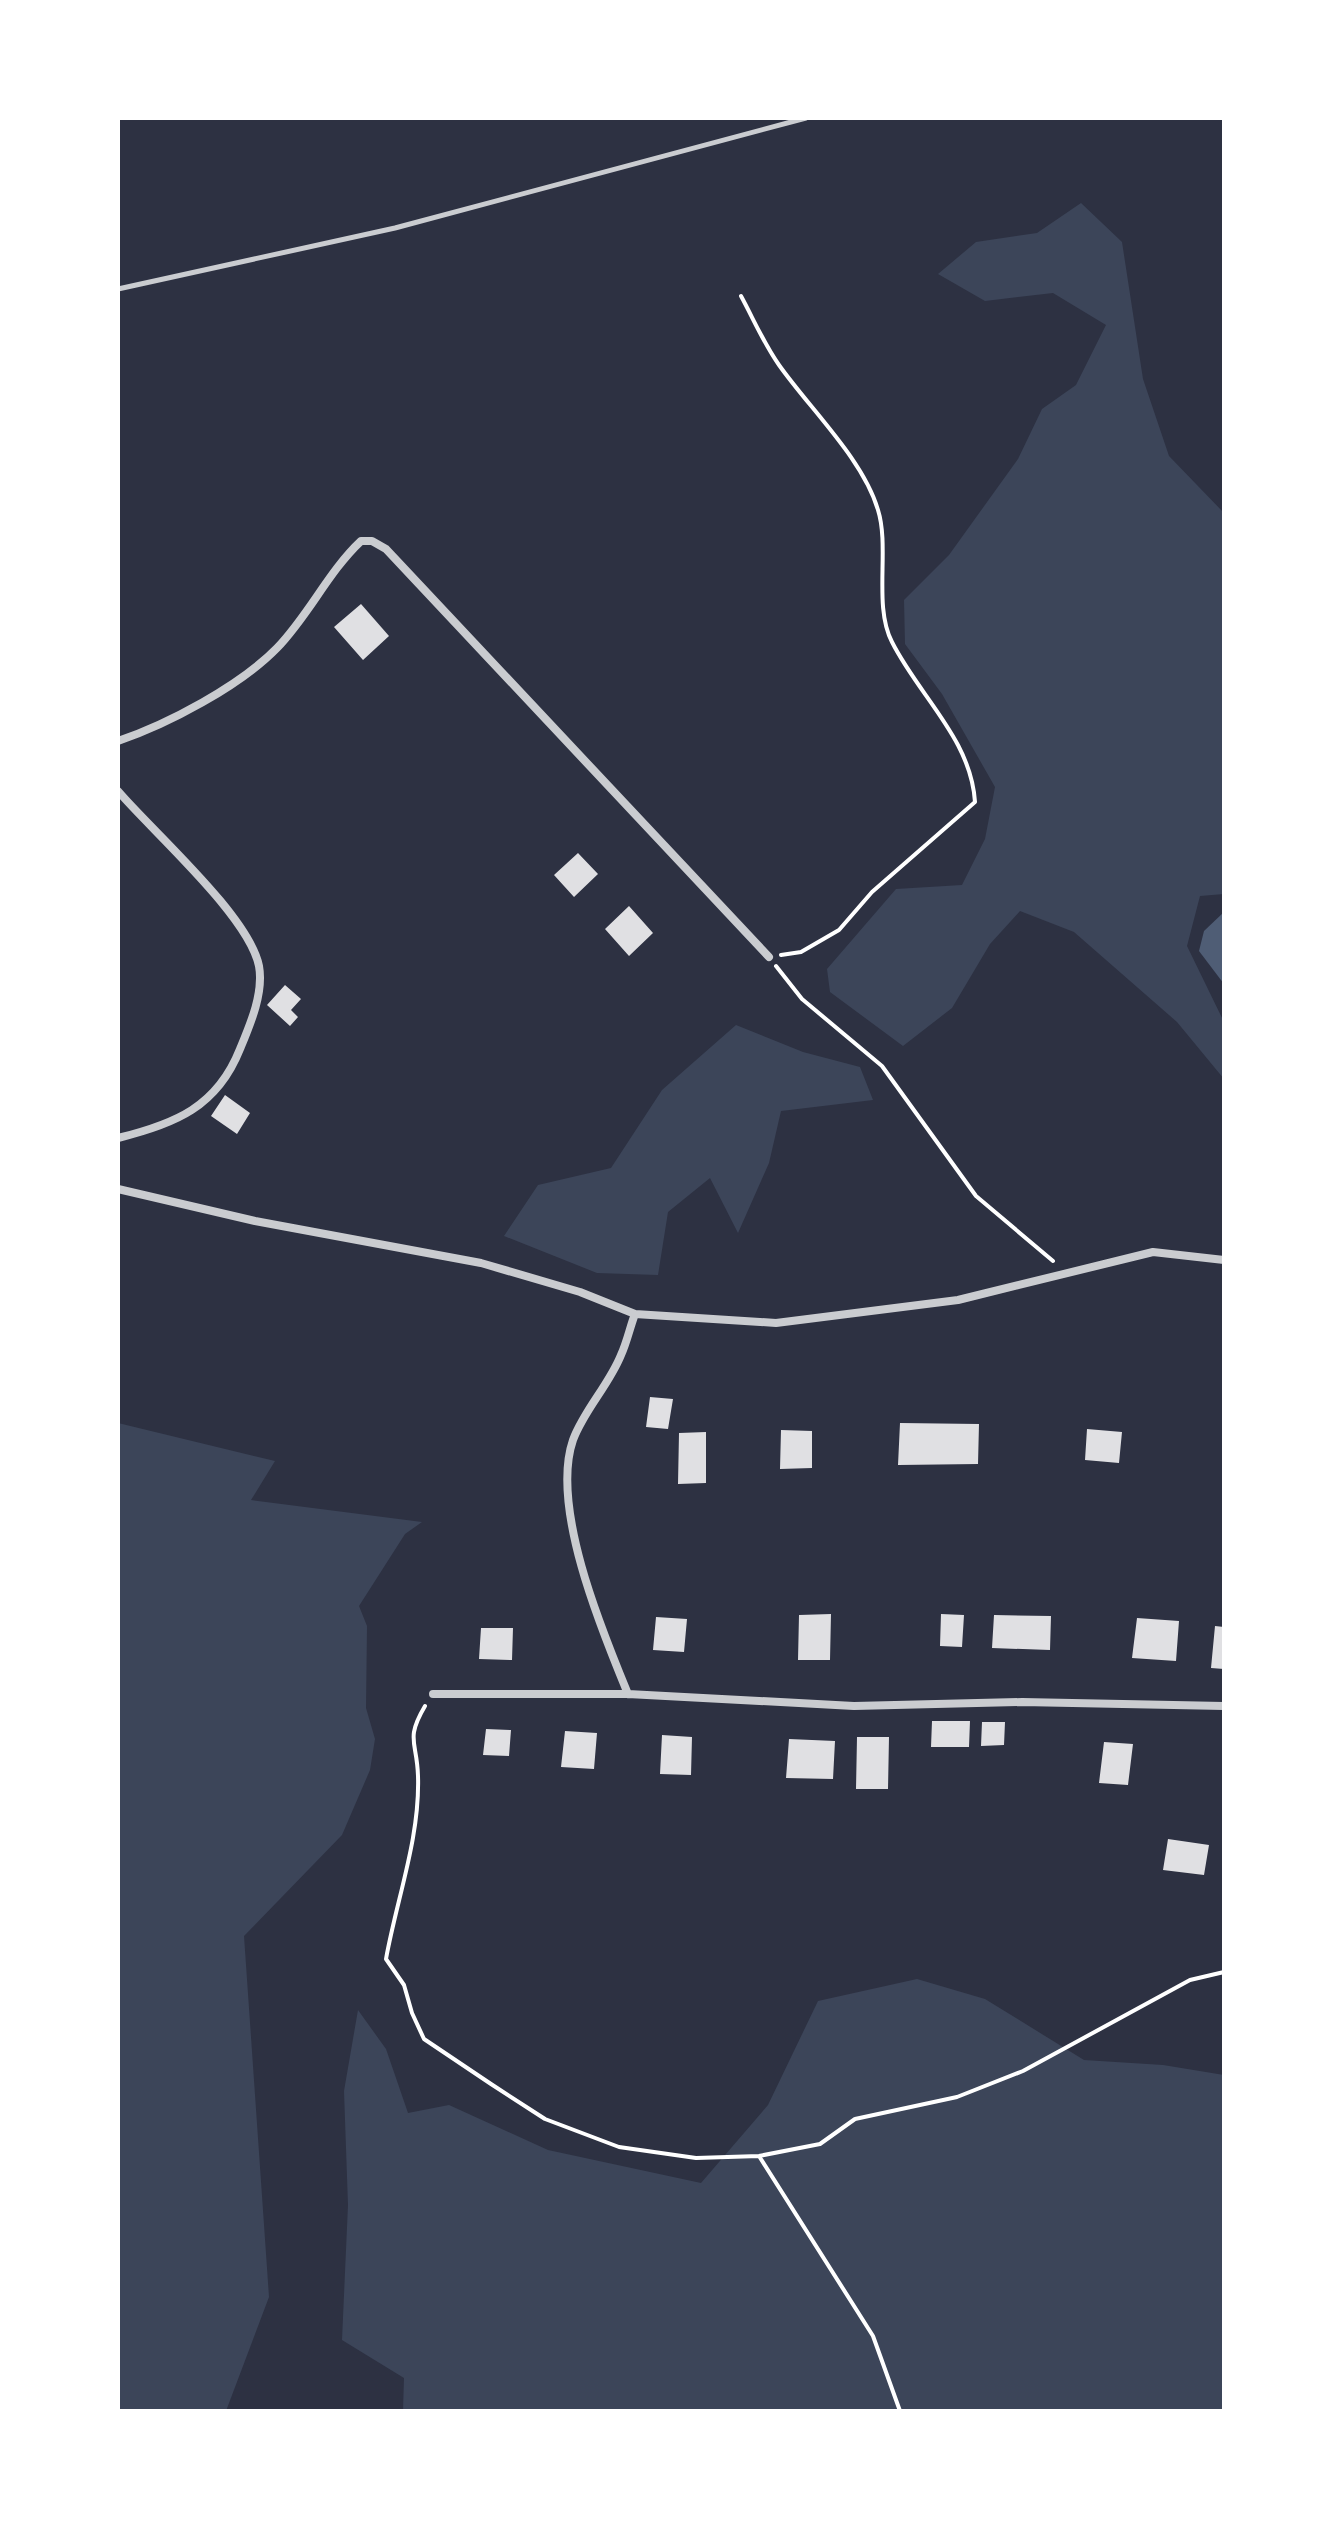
<svg xmlns="http://www.w3.org/2000/svg" width="1342" height="2529" viewBox="0 0 1342 2529" font-family="'Nunito Sans',sans-serif">
<style>
.green{fill:#3c4559}
.water{fill:#4f5d75}
.building{fill:#e0e0e3}
.lines{fill:none;stroke-linecap:round;stroke-linejoin:round}
.path{stroke:#fff;stroke-width:4}
.service{stroke:#caccd0;stroke-width:5}
.minor{stroke:#caccd0;stroke-width:8}
</style>
<rect width="100%" height="100%" fill="#2d3142"/>
<path class="green" d="M1081 203 1122 242 1143 379 1169 456 1224 513V894L1200 896 1187 946 1224 1022V1079L1177 1022 1074 932 1020 911 990 944 952 1008 903 1046 830 992 827 969 896 889 962 885 985 839 995 787 942 694 905 644 904 600 949 555 1018 459 1042 409 1076 385 1106 325 1053 293 985 301 938 274 976 242 1037 233Z
M736 1025 803 1052 860 1067 873 1100 781 1111 769 1163 738 1233 710 1178 668 1212 658 1275 597 1273 504 1236 538 1185 611 1168 662 1090Z
M118 1423 275 1461 251 1500 422 1522 405 1534 359 1606 367 1626 366 1708 375 1739 370 1770 342 1835 244 1936 269 2297 226 2411H118Z
M917 1979 985 1999 1084 2060 1163 2065 1224 2075V2411H403L404 2378 342 2340 348 2205 344 2091 358 2010 386 2049 408 2113 449 2105 548 2150 701 2183 768 2105 818 2001Z"/>
<path class="water" d="M1224 912V984L1199 951 1204 931Z"/>
<path class="building" d="M361 604 389 636 363 660 334 627Z
M578 853 598 874 574 897 554 875Z
M629 906 653 933 629 956 605 929Z
M285 985 301 999 291 1010 298 1017 290 1026 267 1005Z
M225 1095 250 1113 237 1134 211 1116Z
M650 1397 673 1399 668 1429 646 1427Z
M900 1423 979 1424 978 1464 898 1465Z
M1087 1429 1122 1432 1119 1463 1085 1460Z
M781 1430 812 1431V1468L780 1469Z
M706 1432V1483L678 1484 679 1433Z
M831 1614 830 1660H798L799 1615Z
M941 1614 964 1615 962 1647 940 1646Z
M994 1615 1051 1616 1050 1650 992 1648Z
M656 1617 687 1619 684 1652 653 1650Z
M1137 1618 1179 1621 1176 1661 1132 1658Z
M1215 1626 1224 1627V1669L1211 1668Z
M481 1628H513L512 1660 479 1659Z
M932 1721H970L969 1747H931Z
M982 1722H1005L1004 1745 981 1746Z
M486 1729 511 1730 509 1756 483 1755Z
M565 1731 597 1733 594 1769 561 1767Z
M662 1735 692 1737 691 1775 660 1774Z
M857 1737H889L888 1789H856Z
M789 1739 835 1741 833 1779 786 1778Z
M1104 1742 1133 1744 1128 1785 1099 1783Z
M1168 1839 1209 1845 1204 1875 1163 1870Z"/>
<g class="lines">
<path class="path" d="M741 296C753 318 764 344 779 365 810 409 863 459 878 510 890 548 873 606 892 642 919 696 971 739 975 802L872 892 839 930 801 952 781 955
M776 966 802 999 882 1066 976 1196 1053 1261
M425 1706C405 1740 417 1741 418 1776 420 1838 397 1898 386 1959L404 1985 412 2013 424 2039 491 2084 545 2119 619 2147 696 2158 759 2156 820 2144 855 2119 957 2097 1023 2071 1190 1980 1224 1972
M759 2156 873 2336 900 2411"/>
<path class="service" d="M118 289 395 228 806 118"/>
<path class="minor" d="M118 741C168 724 240 686 277 648 309 615 328 572 361 541H372L386 549 769 957
M118 791C153 832 249 916 259 966 264 993 250 1025 240 1049 217 1107 175 1124 118 1138
M118 1189 255 1221 481 1263 580 1292 635 1314 776 1323 958 1300 1153 1252 1224 1260
M433 1694H628L854 1706 1022 1702 1224 1706
M628 1694C602 1631 550 1507 573 1440 584 1410 609 1385 621 1355 627 1342 630 1327 635 1314"/>
</g>
<rect width="1342" height="2529" fill="none" stroke="#ffffff" stroke-width="240"/>
</svg>
